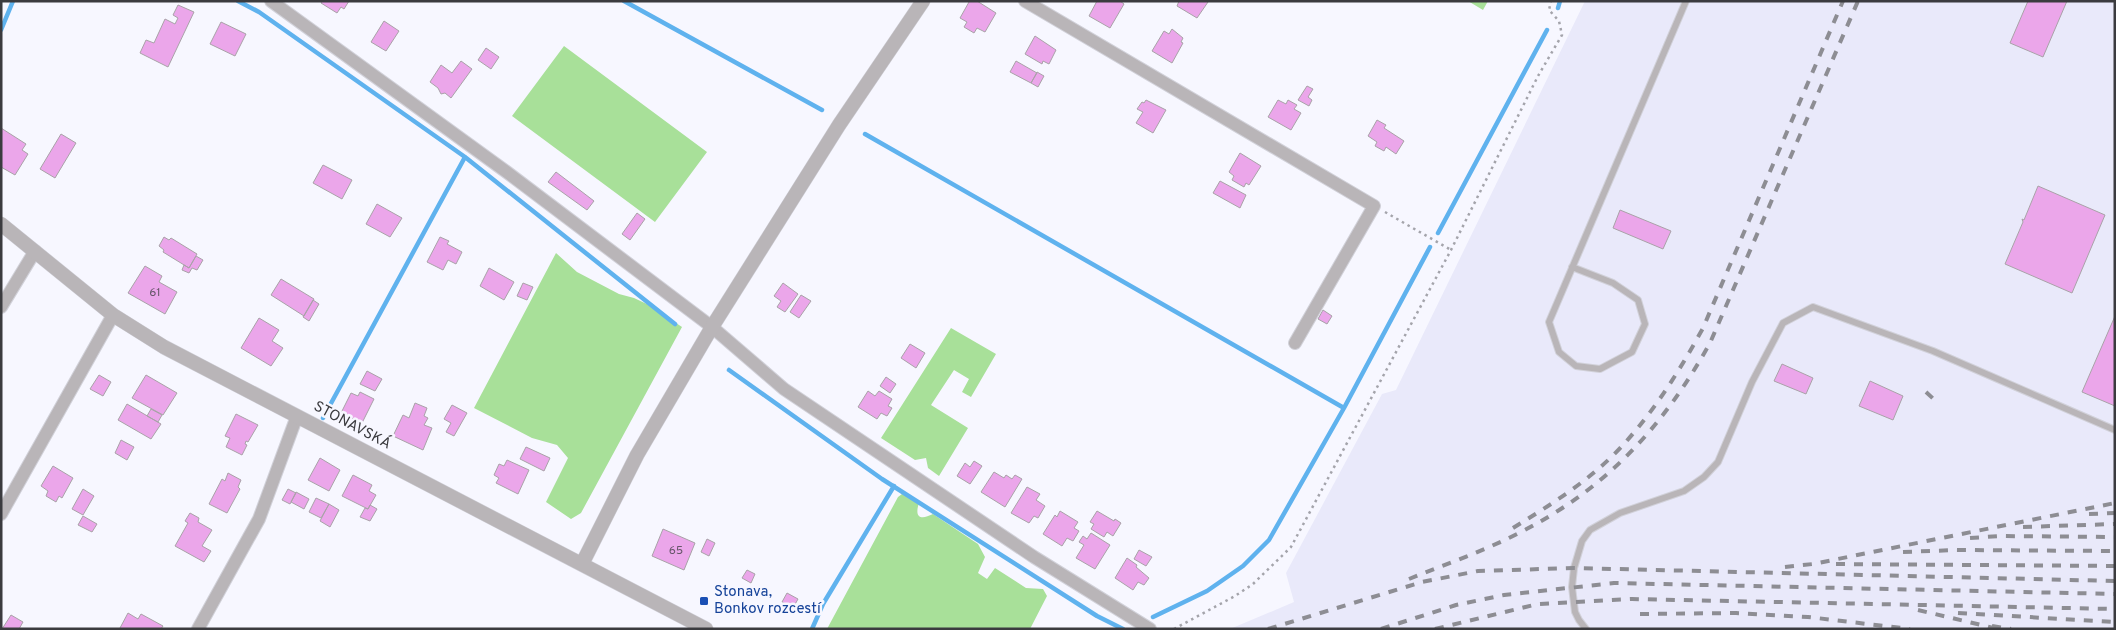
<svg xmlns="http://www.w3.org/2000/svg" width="2116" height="630" viewBox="0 0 2116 630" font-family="Overpass,sans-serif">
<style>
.built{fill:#e9e9fa}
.green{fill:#a8e099}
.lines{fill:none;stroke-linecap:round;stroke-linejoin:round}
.stream{stroke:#5fb2ee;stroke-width:4.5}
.building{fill:#eba6ea;stroke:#a9a2a8}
.service-casing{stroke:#d1d1d9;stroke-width:8}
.minor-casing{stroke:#d1d1d9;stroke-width:14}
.tertiary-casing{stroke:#d1d1d9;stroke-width:15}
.path{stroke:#a4a4ab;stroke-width:2.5;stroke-dasharray:2.5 4;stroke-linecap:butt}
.service{stroke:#b9b5b8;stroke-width:6}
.minor{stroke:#b9b5b8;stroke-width:12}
.tertiary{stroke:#b9b5b8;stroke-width:14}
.rail{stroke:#8d8d93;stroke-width:4;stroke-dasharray:9 9;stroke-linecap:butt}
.transit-dot{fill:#1a4fb4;stroke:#f7f7ff;stroke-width:2}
.labels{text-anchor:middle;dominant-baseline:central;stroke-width:5;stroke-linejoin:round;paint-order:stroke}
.number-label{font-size:12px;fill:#67566a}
.street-label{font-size:15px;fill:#3b3b3f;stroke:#f7f7ff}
.transit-label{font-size:15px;fill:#164399;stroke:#f7f7ff;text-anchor:start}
</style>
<rect width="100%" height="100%" fill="#f7f7ff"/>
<path class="built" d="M1585 1H2115V629H1230L1294 602 1286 573 1382 394 1396 390Z"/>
<path class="green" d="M1468 1H1488L1483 10Z
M564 46 707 152 655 222 512 116Z
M556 253 577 272 619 294 634 298 649 305 682 327 581 513 571 519 546 502 568 458 557 445 532 438 474 408Z
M951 328 996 354 971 397 962 392 969 379 954 370 931 405 968 428 939 476 928 468 926 458 915 460 881 438Z
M902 494 909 496 919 503C914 518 921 520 933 514L978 544 985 557 978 573 987 579 995 568 1026 588 1043 589 1047 596 1030 629H827L898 497Z"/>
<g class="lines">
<path class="stream" d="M238 1 259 12 465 157 675 324
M624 1 822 110
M1558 8 1560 1
M1 30 13 1
M865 134 1344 408
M1438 233 1547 30
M729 370 882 479 1097 616 1123 629
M323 418 465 157
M1153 617 1207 591 1243 566 1269 540 1344 408 1430 247
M812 629 823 604 894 486"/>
</g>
<path class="building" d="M322 1H349L344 9 341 7 337 13 321 3Z
M968 1H977L996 13 985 32 977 28 974 33 964 27 967 22 960 18 969 2Z
M1097 1H1120L1124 4 1110 28 1089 16Z
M1179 1H1206L1208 2 1197 18 1177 6Z
M2028 1H2067L2043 57 2010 43Z
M178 5 194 12 168 67 140 53 146 40 154 43 165 19 175 24 178 18 173 15Z
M384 21 399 31 386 51 371 42Z
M221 22 246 34 235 56 210 44Z
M1172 29 1183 38 1181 42 1183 43 1172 63 1152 51 1164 31 1169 34Z
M1035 36 1056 50 1049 64 1043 61 1042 64 1025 54Z
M486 48 499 57 491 69 478 60Z
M461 61 472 69 451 98 445 93 441 94 438 88 430 82 441 65 452 73Z
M1016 61 1037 73 1031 83 1010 72Z
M1037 72 1044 76 1038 87 1031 83Z
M1307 86 1313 89 1308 97 1312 100 1309 106 1298 100Z
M1146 100 1166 110 1153 133 1136 123 1143 112 1137 109 1142 102 1144 103Z
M1278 100 1286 104 1288 100 1297 105 1294 109 1301 113 1291 130 1268 117Z
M1377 120 1386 125 1384 128 1404 141 1396 154 1386 147 1384 151 1375 146 1377 142 1368 136Z
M1 128 26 144 22 150 28 154 15 175 1 167Z
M61 134 76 143 55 178 40 169Z
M1240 153 1261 166 1249 185 1246 183 1244 187 1232 180 1234 176 1229 172Z
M323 165 352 180 342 199 313 183Z
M556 172 594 201 587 210 548 182Z
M1220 181 1246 195 1240 208 1213 193Z
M2038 186 2105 215 2072 293 2005 264 2023 222 2022 219 2024 220Z
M377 204 402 218 390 237 366 224Z
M1620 210 1671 231 1663 249 1613 228Z
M637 213 645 219 630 240 622 234Z
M164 237 169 240 171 238 197 254 189 268 163 252 164 250 159 246Z
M440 237 449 241 447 244 462 252 456 264 448 260 443 270 427 262Z
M196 256 203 260 197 270 192 268 189 273 182 270 184 265 189 268Z
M145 266 162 276 159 282 177 292 165 314 128 293Z
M489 268 514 282 504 300 480 286Z
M281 279 314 299 304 316 271 295Z
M523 283 533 287 527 300 517 296Z
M783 283 798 294 785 312 777 307 781 301 774 296Z
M801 295 811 301 799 318 790 312Z
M313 300 319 304 309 321 303 317Z
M1323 310 1332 316 1327 324 1318 319Z
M2115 316V406L2082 392Z
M259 318 279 330 272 341 283 348 271 366 241 348Z
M910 344 925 353 916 368 901 358Z
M1782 364 1813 378 1806 394 1774 381Z
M367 371 382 379 375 391 360 384Z
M99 375 111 382 103 396 90 389Z
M146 375 177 393 163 415 132 398Z
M886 377 896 384 890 393 880 386Z
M1870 381 1903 396 1893 420 1859 406Z
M868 391 875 396 879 391 892 399 888 406 892 408 887 416 881 413 877 419 858 407Z
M360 392 374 399 362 423 341 413 351 393 358 396Z
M415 403 427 408 424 416 428 418 424 425 432 428 423 450 393 436 403 415 409 418Z
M127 404 161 424 151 439 118 420Z
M452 405 467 413 454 436 446 432 451 423 444 419Z
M151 409 162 415 158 422 147 416Z
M236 414 258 425 248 442 246 441 245 444 247 445 242 455 226 447 230 438 225 436Z
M121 440 134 447 127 460 115 453Z
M526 447 550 458 544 471 520 459Z
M320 458 340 470 329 491 308 480Z
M507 460 529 470 518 494 496 483 499 478 494 475 499 464 504 466Z
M974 461 982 466 970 484 957 476 965 463 970 467Z
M53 466 73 478 62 498 59 496 56 502 46 496 48 491 41 486Z
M994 472 1004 478 1006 475 1012 479 1015 475 1022 479 1005 507 981 492Z
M228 473 241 480 238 487 240 489 227 513 209 504 222 479 225 481Z
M353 475 372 485 369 491 376 495 368 509 342 496Z
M1027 487 1040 494 1036 500 1045 506 1038 518 1034 516 1029 523 1011 513Z
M83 489 94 496 83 515 72 509Z
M288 489 296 493 290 504 282 500Z
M296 492 309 499 304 509 291 502Z
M316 498 329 504 321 518 309 512Z
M329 504 339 510 330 527 320 521Z
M370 505 377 509 370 521 360 517 365 508 368 509Z
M1060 511 1078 522 1074 528 1079 531 1073 541 1067 538 1062 546 1043 534 1055 515 1057 517Z
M1097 511 1114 521 1115 519 1121 523 1113 536 1107 532 1104 537 1091 529 1094 524 1090 522Z
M190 513 199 518 198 522 212 530 202 546 211 551 204 562 175 546 188 523 185 521Z
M83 516 97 524 92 532 78 525Z
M663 529 695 543 684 570 652 556Z
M1091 533 1110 545 1095 569 1076 558 1084 545 1079 542 1083 536 1087 539Z
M707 539 715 543 709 556 701 552Z
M1139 550 1152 557 1146 566 1134 559Z
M1127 558 1137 565 1136 567 1149 578 1144 585 1138 582 1133 590 1115 578Z
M747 570 755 574 751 583 742 578Z
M787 593 798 599 793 608 782 602Z
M716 601 723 604 721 608 714 605Z
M128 613 138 619 141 614 163 626 161 629H121L120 628Z
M11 615 23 622 19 629H2Z"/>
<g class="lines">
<defs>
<path id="service" d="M1572 267 1613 283 1638 300 1645 324 1632 352 1600 369 1576 366 1559 352 1549 322 1686 1
M1586 629 1579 620 1575 612 1572 587 1574 568 1582 541 1590 530 1620 513 1684 491 1704 477 1718 462 1752 382 1783 323 1813 307 1933 351 2115 430"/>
<path id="minor" d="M271 1 508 173 712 327 784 389 1034 557 1150 629
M1025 1 1374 206 1295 343
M1 307 35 251
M1 514 113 315
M198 629 259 519 297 416"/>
<path id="tertiary" d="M1 224 113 315 164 347 706 629
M582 564 637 455 712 327 839 125 923 1"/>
</defs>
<use href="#service" class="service-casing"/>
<use href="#minor" class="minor-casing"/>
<use href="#tertiary" class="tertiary-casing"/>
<path class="path" d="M1385 212 1451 250
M1174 629 1235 596 1253 584 1291 547 1451 250 1538 76 1562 35 1559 21 1549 10 1551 1"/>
<use href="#service" class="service"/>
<use href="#minor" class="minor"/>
<use href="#tertiary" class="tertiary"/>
<path class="rail" d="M1926 392 1939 404
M2089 514 2115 513
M2023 527 2115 524
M1513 528C1552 504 1592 479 1623 445 1655 410 1680 370 1703 328L1843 1
M1970 538 2000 536 2115 537
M1903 552 1956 550 2115 551
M1836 564 2115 566
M1785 567 1813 564 2115 503
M1409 579C1444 565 1481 552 1515 535 1604 491 1662 429 1710 343L1858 1
M1918 610 1998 629
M1958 613 2115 622
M1640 614 1736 613 1808 617 1910 629
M1992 626 2011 629
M1268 629 1422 582 1478 571 1574 568 2115 581
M1381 629 1456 605 1504 595 1614 583 2115 594
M1435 629 1538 604 1632 599 2115 609"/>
</g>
<rect class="transit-dot" x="699" y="596" width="10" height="10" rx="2.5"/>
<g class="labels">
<g class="number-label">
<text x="155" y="293">61</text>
<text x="676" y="551">65</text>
</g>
<g class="street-label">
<text transform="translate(352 426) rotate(28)">STONAVSKÁ</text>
</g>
<g class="transit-label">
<text x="714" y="592">Stonava,<tspan x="714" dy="17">Bonkov rozcestí</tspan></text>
</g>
</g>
<rect width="2116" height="630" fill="none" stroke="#3b3b3f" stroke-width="5"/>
</svg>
